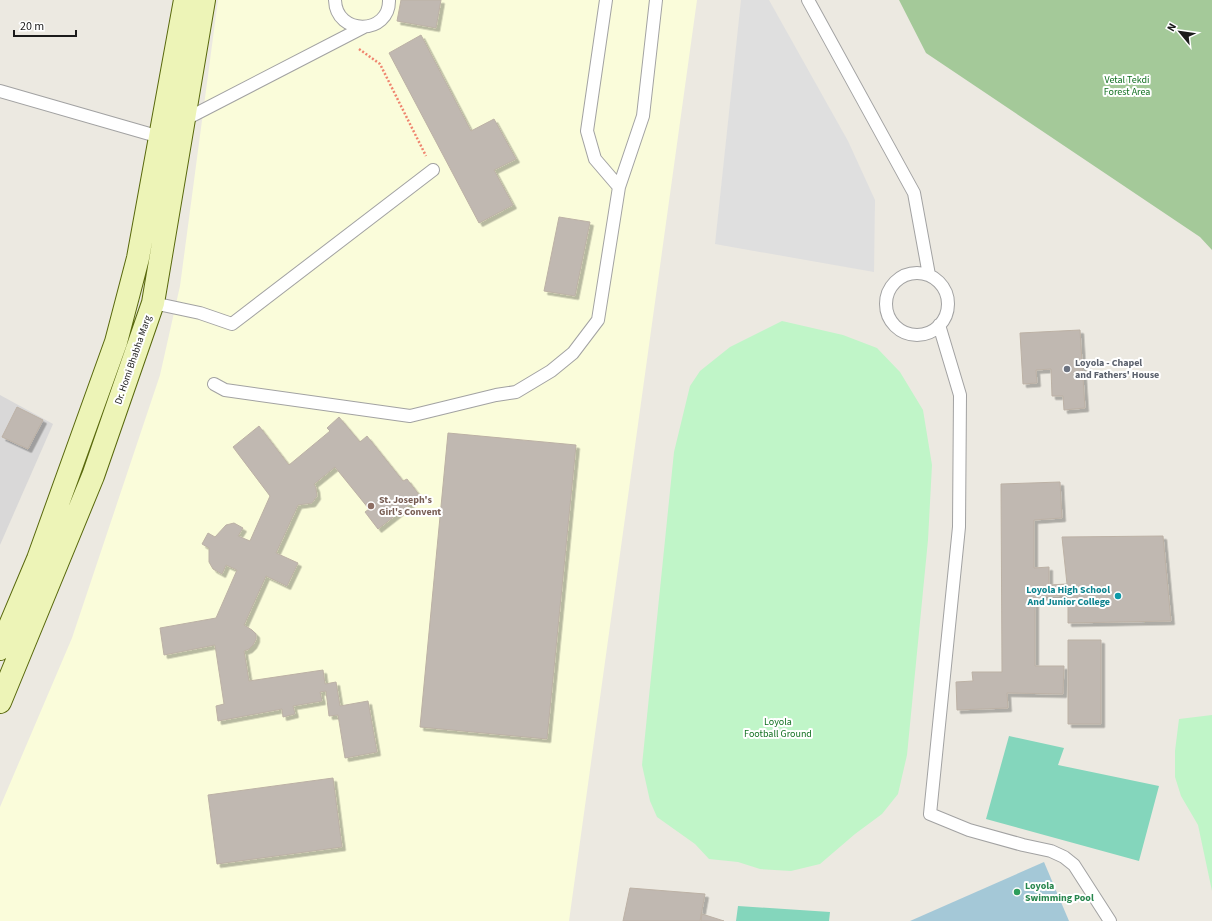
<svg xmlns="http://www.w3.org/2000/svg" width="1212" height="921" viewBox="0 0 1212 921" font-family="'Source Sans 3',sans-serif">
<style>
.residential{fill:#d9d8d8}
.education{fill:#fafcda}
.forest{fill:#a4c999}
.park{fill:#c0f5c8}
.pitch{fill:#84d6bc}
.parking{fill:#dfdfdf}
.water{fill:#a4c8d7}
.building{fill:#c0b8b1;stroke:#bcb1a5;filter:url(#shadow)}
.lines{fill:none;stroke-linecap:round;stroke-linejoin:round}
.service-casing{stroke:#a2a2a2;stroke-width:14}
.secondary-casing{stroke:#58680c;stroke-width:24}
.path{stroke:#ef856f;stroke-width:2.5;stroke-dasharray:2 2;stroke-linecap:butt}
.service{stroke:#fff;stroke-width:12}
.secondary{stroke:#edf4b7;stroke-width:22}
.worship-dot{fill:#6b7280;stroke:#fff;stroke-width:1.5}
.education-dot{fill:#8d6e63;stroke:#fff;stroke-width:1.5}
.culture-dot{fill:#0f9aa8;stroke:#fff;stroke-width:1.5}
.leisure-dot{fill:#2e9e5b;stroke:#fff;stroke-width:1.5}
.labels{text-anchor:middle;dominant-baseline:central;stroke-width:4;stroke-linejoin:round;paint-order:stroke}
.park-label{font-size:10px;fill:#127021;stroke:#fff}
.street-label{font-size:10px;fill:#1b1b1b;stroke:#fff}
.worship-label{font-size:10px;font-weight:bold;fill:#5b616d;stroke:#fff;text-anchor:start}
.education-label{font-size:10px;font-weight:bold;fill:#785e54;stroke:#fff;text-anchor:start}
.culture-label{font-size:10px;font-weight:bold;fill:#0d838f;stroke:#fff;text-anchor:end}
.leisure-label{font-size:10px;font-weight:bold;fill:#27864d;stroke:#fff;text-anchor:start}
</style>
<defs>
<filter id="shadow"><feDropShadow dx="3.5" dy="3.5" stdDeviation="0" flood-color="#0004"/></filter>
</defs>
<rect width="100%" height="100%" fill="#ece9e1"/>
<path class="residential" d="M0 395 53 424 0 545Z"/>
<path class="education" d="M218 0H697L569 921H0V807L72 638 160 375 180 286Z"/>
<path class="forest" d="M899 0H1212V250L1200 237 926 53Z"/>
<path class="park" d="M782 321 843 335 877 348 900 372 923 410 932 465 928 540 907 755 898 794 882 814 855 834 820 864 791 871 760 869 738 862 709 859 695 844 657 817 650 801 642 765 674 452 690 386 700 371 730 347Z
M1212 715V891L1198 825 1181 796 1175 777V751L1179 719Z"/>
<path class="pitch" d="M1009 736 1064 748 1058 765 1159 786 1139 861 986 819Z
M738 906 830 912 829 921H736Z"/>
<path class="parking" d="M741 0H769L848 141 875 200 874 272 715 244Z"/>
<path class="water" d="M1044 862 1069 921H910Z"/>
<path class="building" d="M401 0H441L436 28 397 21Z
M421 35 471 131 494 119 516 159 494 170 513 205 479 223 389 53Z
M559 217 590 222 575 296 544 291Z
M1080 330 1085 408 1064 410 1063 396H1052L1051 369 1036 370 1037 383 1023 384 1020 333Z
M17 407 43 420 28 449 2 437Z
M339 417 360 442 367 436 403 481 407 479 420 496 378 529 365 512 369 509 335 467 314 484 316 488 317 496 312 503 298 505 276 553 298 563 287 586 266 576 244 625 252 630 256 634V639L253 645 249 649 244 651 249 681 323 670 325 684 336 682 340 706 368 701 377 752 345 758 338 715 329 716 326 691 320 692 322 701 293 706 295 714 283 717 282 709 218 721 216 706 224 704 215 645 164 655 160 628 216 618 237 570 226 565 222 574 213 569 209 562V548L202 544 208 533 215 537 226 525 234 523 243 528 238 536 250 541 270 496 233 447 259 426 289 465 330 431 327 428Z
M448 433 576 445 547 739 420 727Z
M1060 482 1062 518 1034 520V568L1049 567V585L1067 584 1062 537 1163 536 1171 621 1068 623V595L1035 597V666H1064L1063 694 1007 693 1008 708 957 710 956 682 973 681 972 672H1002L1001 484Z
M1068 640H1101V724H1068Z
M333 778 342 847 217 864 208 795Z
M630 888 705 894 700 921H623Z
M702 914 724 921H701Z"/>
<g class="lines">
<defs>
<path id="service" d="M335 0C336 36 390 35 389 0
M606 0 587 131 595 159 619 187
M808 0 914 193 929 275
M0 91 160 137
M184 120 364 27
M886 304a31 31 0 1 1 62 0a31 31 0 1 1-62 0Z
M153 303 200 313 232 324 433 170
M939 325 960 395 959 527 930 814 969 830 1023 845 1051 851 1064 857 1074 865 1110 921
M214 384 225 390 410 416 496 395 516 392 551 371 573 353 598 320 619 187 643 116 656 0"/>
<path id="secondary" d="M0 649 38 559 116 342 138 258 185 0
M0 702 93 476 153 303 204 0"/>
</defs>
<use href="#service" class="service-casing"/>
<use href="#secondary" class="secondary-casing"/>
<path class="path" d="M359 49 380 64 426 156"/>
<use href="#service" class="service"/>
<use href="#secondary" class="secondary"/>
</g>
<circle class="worship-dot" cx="1067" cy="369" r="4"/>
<circle class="education-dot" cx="371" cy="506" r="4"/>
<circle class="culture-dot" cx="1118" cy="596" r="4"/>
<circle class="leisure-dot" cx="1017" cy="892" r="4"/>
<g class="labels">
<g class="park-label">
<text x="1127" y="80">Vetal Tekdi<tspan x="1127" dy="12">Forest Area</tspan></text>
<text x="778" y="722">Loyola<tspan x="778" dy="12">Football Ground</tspan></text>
</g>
<g class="street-label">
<text transform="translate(133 360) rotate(-71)">Dr. Homi Bhabha Marg</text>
</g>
<g class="worship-label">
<text x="1075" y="363">Loyola - Chapel<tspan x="1075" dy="12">and Fathers' House</tspan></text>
</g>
<g class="education-label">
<text x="379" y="500">St. Joseph's<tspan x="379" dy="12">Girl's Convent</tspan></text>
</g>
<g class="culture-label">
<text x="1110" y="590">Loyola High School<tspan x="1110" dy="12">And Junior College</tspan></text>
</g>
<g class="leisure-label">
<text x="1025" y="886">Loyola<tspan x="1025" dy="12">Swimming Pool</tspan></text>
</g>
</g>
<g transform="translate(1180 32) rotate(299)" stroke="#ffffff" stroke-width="3" paint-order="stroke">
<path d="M0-3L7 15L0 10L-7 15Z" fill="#1b1b1b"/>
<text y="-6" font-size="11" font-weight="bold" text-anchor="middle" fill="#1b1b1b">N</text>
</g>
<path d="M14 30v6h62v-6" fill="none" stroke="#1b1b1b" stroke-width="2"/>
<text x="20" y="30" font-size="12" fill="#1b1b1b" stroke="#ffffff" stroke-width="3" paint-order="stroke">20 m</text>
</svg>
